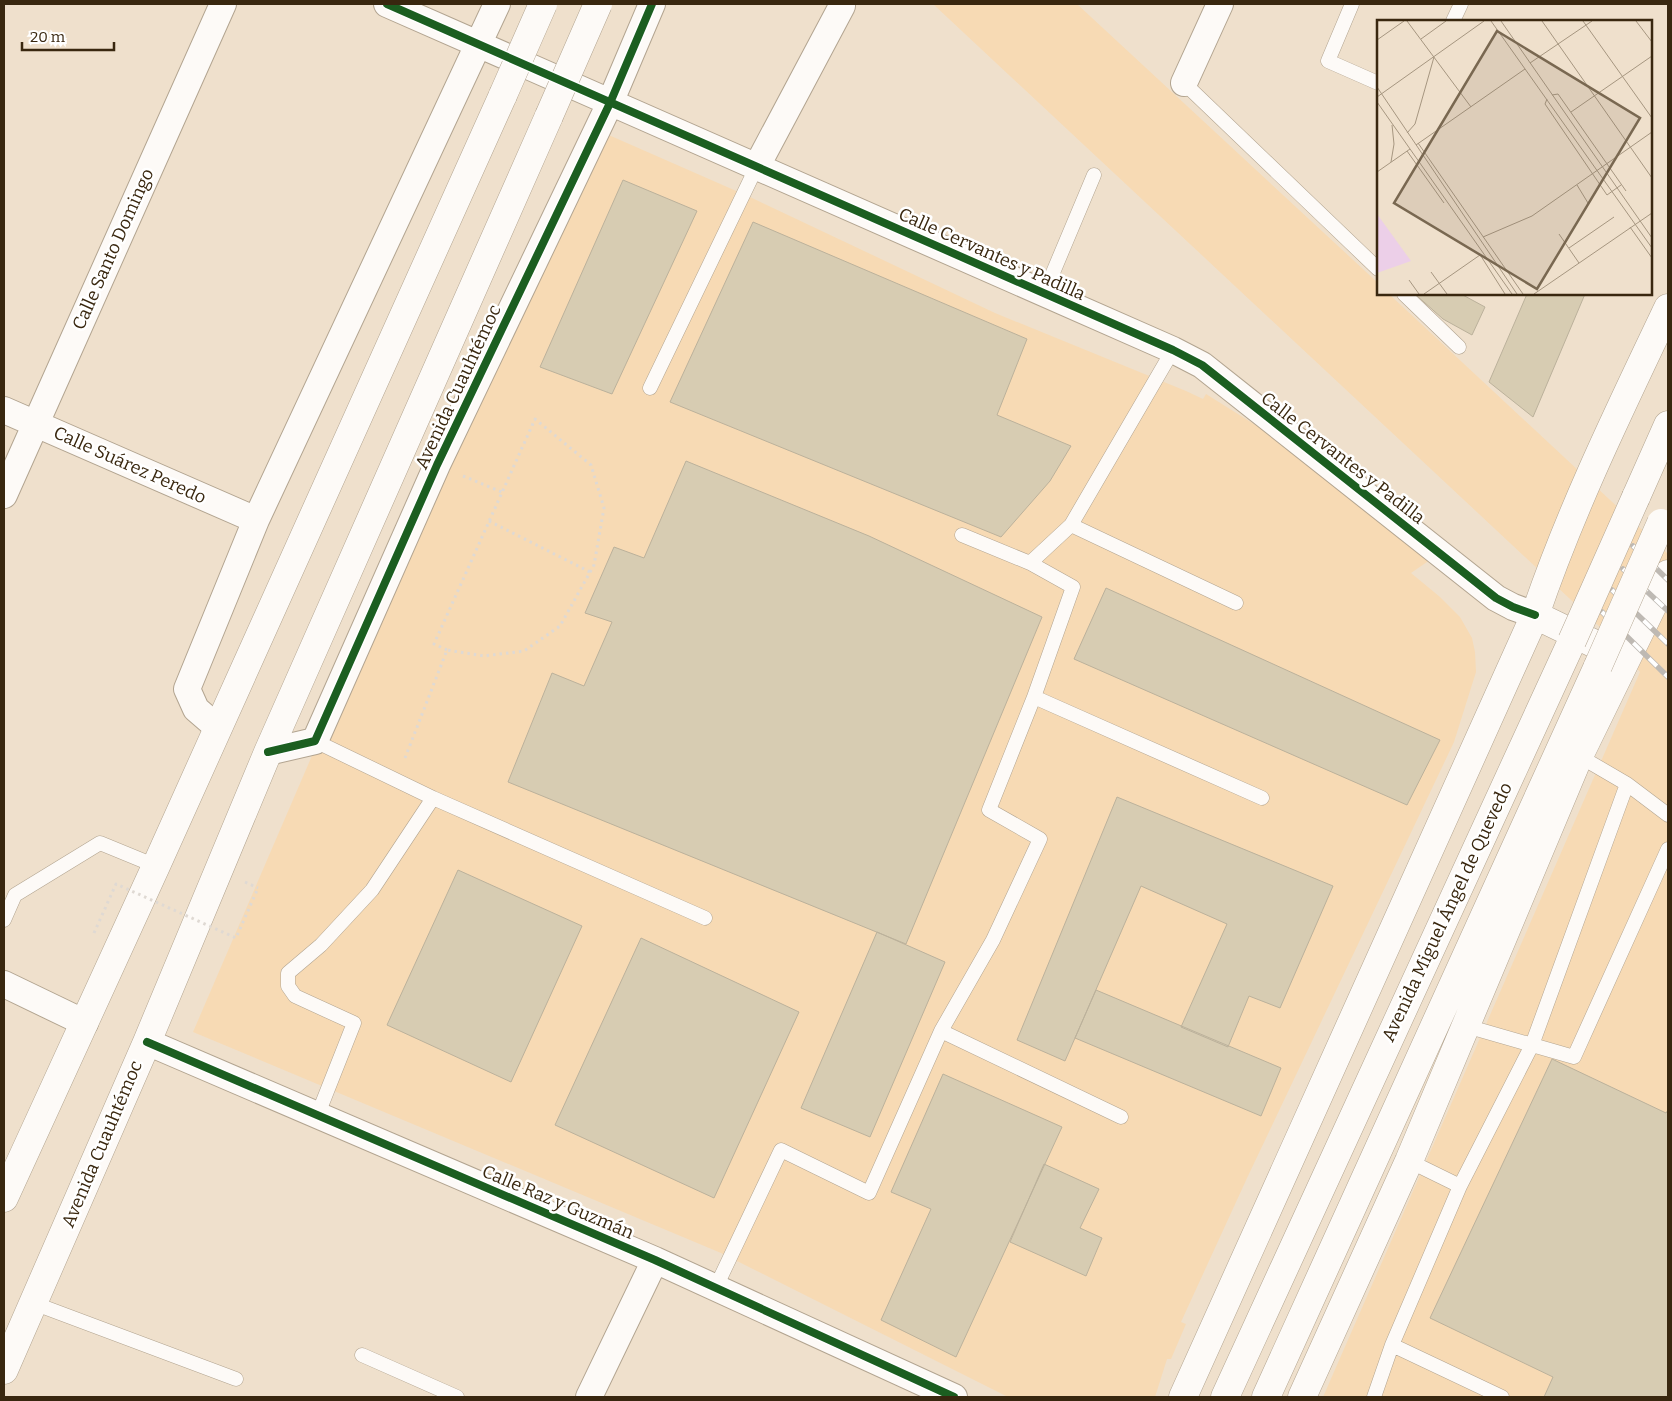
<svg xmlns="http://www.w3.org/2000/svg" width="1672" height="1401" viewBox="0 0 1672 1401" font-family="Bitter,serif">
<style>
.built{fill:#f7dab4}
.building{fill:#d7ccb2;stroke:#bbb19b}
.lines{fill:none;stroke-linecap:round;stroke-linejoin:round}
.service-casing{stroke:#b2a490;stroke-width:15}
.minor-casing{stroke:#b2a490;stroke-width:28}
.secondary-casing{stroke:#b2a490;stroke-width:29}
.path{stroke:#dfd9d3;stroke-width:3;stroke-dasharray:2.5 4;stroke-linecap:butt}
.service{stroke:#fdfaf7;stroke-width:14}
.minor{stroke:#fdfaf7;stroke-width:26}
.secondary{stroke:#fdfaf7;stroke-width:28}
.rail-casing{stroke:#beb9b3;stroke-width:5.5}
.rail{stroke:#fff;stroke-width:4;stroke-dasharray:11;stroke-linecap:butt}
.secondary-bridge-casing{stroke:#b2a490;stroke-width:29;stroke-linecap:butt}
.path-bridge{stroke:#dfd9d3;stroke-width:3;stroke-dasharray:2.5 4;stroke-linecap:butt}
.secondary-bridge{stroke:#fdfaf7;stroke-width:28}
.cycleway-casing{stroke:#fff;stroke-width:11}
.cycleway{stroke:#1b5e20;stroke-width:8}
.labels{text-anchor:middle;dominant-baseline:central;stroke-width:5;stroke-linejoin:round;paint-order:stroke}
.street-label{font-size:18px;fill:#39270f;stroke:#fff}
.inset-road{fill:none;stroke:#a69680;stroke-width:1}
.view{fill:#796851;fill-opacity:0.15;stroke:#796851;stroke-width:2.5}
.inset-edge{fill:none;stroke:#39270f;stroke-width:2.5}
</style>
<rect width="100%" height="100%" fill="#efe0cc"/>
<path class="built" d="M933 4H1077L1378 283V294H1389L1668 554V1397H1323L1640 672 1600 627Z
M595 129 750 197 995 313 1186 391 1203 399 1206 394 1257 426 1443 551 1411 573 1440 597 1460 617 1472 638 1475 652 1476 672 1454 742 1248 1176 1181 1322 1186 1324 1171 1359H1167L1155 1397H1008L721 1253 193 1032 339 693Z"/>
<path class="building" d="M623 180 697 211 612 394 540 367Z
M753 222 1027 339 997 415 1071 446 1050 481 1001 537 670 402Z
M1415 294H1461L1485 307 1472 335 1443 319Z
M1527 294H1585L1533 417 1489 382Z
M686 461 869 536 1042 617 906 944 508 782 552 673 584 686 612 622 585 613 614 547 644 558Z
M1106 588 1440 740 1407 805 1074 659Z
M1117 797 1333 886 1280 1008 1249 996 1228 1047 1181 1027 1227 924 1141 886 1065 1061 1017 1040Z
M458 870 582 926 511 1082 387 1025Z
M877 932 945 962 870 1137 801 1108Z
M641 938 799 1012 714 1198 555 1125Z
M1096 990 1281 1068 1261 1116 1075 1038Z
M1552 1059 1666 1113 1668 1110V1397H1544L1553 1377 1430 1318Z
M943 1074 1062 1127 956 1357 881 1320 931 1209 891 1192Z
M1044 1164 1099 1189 1080 1228 1102 1238 1086 1276 1010 1242Z"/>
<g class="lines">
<defs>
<path id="service" d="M1352 4 1328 61 1378 83
M1453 21 1461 4
M1184 83 1378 269
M1044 294 1094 175
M1404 294 1459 347
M1173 350 1071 525 1236 603
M650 388 757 166
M1071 525 1030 563 1073 587 1034 697 1262 798
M962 535 1030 563
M315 741 433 798 705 918
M1579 756 1627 784 1668 815
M4 920 15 895 100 843 156 866
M1466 1026 1574 1057 1668 849
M941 1031 1121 1117
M318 1114 354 1023 295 996 288 986V973L321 945 372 890 433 798
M1460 1186 1532 1045 1627 784
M716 1287 781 1150 869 1193 941 1031 993 940 1040 839 989 810 1034 697
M33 1303 236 1379
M1392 1345 1502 1397
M362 1355 457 1397
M1374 1397 1392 1345 1460 1186 1409 1161"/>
<path id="minor" d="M387 4 1173 350 1202 365 1496 598 1513 607 1535 615
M1184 83 1220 4
M757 166 842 6
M4 410 256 520
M4 495 223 4
M218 728 196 709 187 689 256 520 497 4
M268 752 315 741 437 465 610 103 652 4
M4 984 85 1023
M147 1042 655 1260 954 1397
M589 1397 655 1260"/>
<path id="secondary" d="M1636 497 1668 425
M1535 615 1626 659
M4 1198 156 866 503 95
M4 1370 147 1042 268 752 549 116
M1183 1397 1535 615C1571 509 1620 409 1668 308
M1225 1397 1572 641
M1266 1397 1598 666
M1302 1397 1409 1161 1579 756 1668 574"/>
</defs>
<use href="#service" class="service-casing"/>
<use href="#minor" class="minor-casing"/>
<use href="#secondary" class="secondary-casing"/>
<path class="path" d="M463 476 502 492
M489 521 590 572
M405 758 447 650 484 656 524 651 560 626 594 565 604 508 591 465 535 419 434 644 447 650
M245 882 258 888"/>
<use href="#service" class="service"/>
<use href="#minor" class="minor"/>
<use href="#secondary" class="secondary"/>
<defs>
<path id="rail" d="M1633 546 1668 580
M1623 569 1668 611
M1612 590 1668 644
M1602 612 1668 677"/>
</defs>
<use href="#rail" class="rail-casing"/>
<use href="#rail" class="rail"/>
<defs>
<path id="secondary-bridge" d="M503 95 543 4
M549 116 598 4
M1572 641 1636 497
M1598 666 1661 523"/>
</defs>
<use href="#secondary-bridge" class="secondary-bridge-casing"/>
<path class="path-bridge" d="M94 933 116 884 236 938 258 888"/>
<use href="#secondary-bridge" class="secondary-bridge"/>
<defs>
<path id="cycleway" d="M387 4 1173 350 1202 365 1496 598 1513 607 1535 615
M268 752 315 741 437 465 610 103 652 4
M147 1042 655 1260 954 1397"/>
</defs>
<use href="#cycleway" class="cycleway-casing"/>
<use href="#cycleway" class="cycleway"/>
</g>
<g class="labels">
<g class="street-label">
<text transform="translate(113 249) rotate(-66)">Calle Santo Domingo</text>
<text transform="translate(992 254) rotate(24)">Calle Cervantes y Padilla</text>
<text transform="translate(458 387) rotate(-65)">Avenida Cuauhtémoc</text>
<text transform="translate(1343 458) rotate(38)">Calle Cervantes y Padilla</text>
<text transform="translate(130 465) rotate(24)">Calle Suárez Peredo</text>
<text transform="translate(1447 912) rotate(-65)">Avenida Miguel Ángel de Quevedo</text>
<text transform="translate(102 1144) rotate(-67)">Avenida Cuauhtémoc</text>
<text transform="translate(558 1202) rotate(23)">Calle Raz y Guzmán</text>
</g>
</g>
<g transform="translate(1377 20)">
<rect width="275" height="275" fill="#efe0cc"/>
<path d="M0 194 34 241 0 253Z" fill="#eccfe8"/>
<path class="inset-road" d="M30 1 94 87M114 1 275 228M124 1 275 218M165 1 275 158M206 1 275 98M259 1 275 22M44 19 69 1M0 20 27 1M153 43 215 1M0 67 140 274M175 75 181 74 249 171M0 77 107 1M170 79 168 84 230 175 244 165M0 82 135 274M194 92 275 36M30 113 38 104 57 37M41 123 146 274M39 125 148 49M30 131 67 183M14 142 17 124 15 105M0 152 33 129M200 165 211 183M253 207 275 238M182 214 202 243M106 217 155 196 275 112M192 228 237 197M102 233 128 274M54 252 70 274M32 260 42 274M47 274 103 235M157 274 275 193"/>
<path class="view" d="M120 11 263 98 160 269 17 183Z"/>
<rect width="275" height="275" class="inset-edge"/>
</g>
<rect width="1672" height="1401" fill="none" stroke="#39270f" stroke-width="10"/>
<path d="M22 42v8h92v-8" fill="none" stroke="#39270f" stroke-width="2.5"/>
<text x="30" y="42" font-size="15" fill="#39270f" stroke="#ffffff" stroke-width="4" paint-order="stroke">20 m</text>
</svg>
